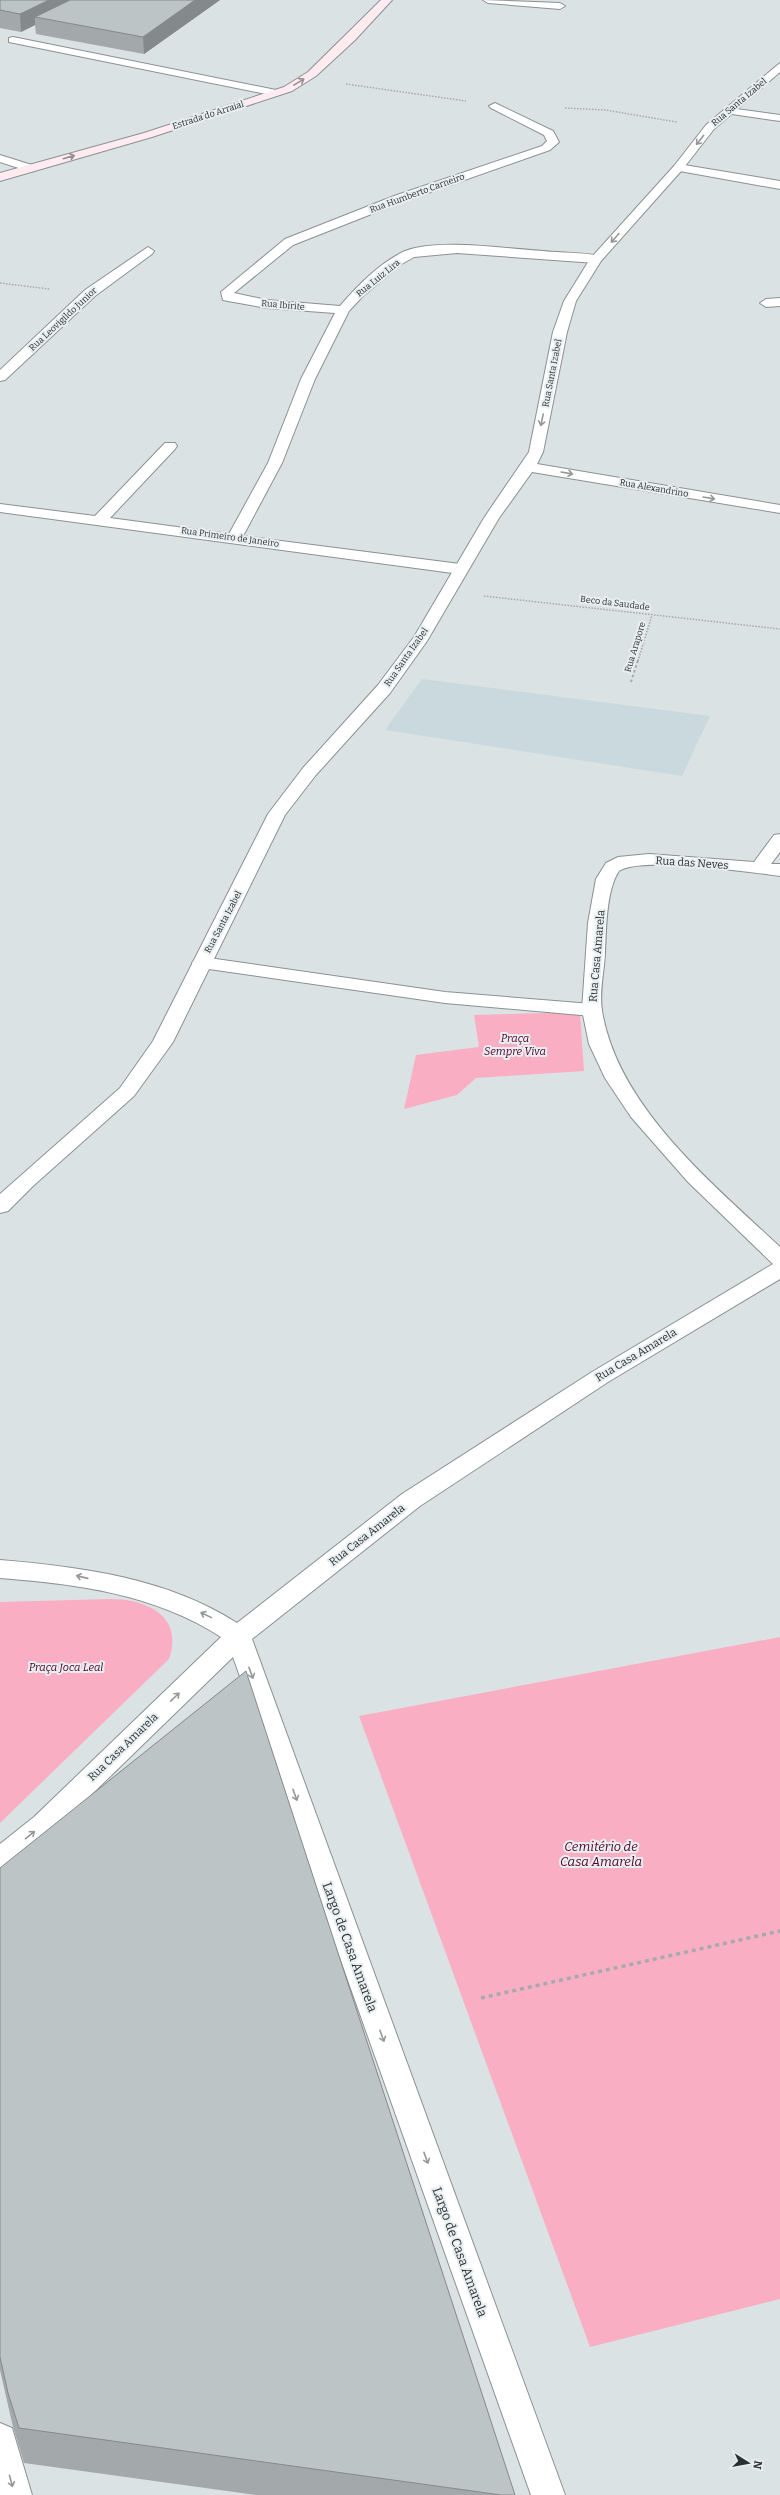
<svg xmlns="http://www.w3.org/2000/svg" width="780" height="2495" viewBox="0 0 780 2495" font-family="Bitter,serif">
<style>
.built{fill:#c9d9dd}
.green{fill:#faaec3}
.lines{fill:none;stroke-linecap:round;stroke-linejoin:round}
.service-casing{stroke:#8b9193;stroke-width:2}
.minor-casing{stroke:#8b9193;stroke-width:2}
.tertiary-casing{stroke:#8b9193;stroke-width:2}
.secondary-casing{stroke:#8b9193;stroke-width:2}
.path-far2{stroke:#a5aaac;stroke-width:1.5;stroke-dasharray:1.5 1.5;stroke-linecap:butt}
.path-far1{stroke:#a5aaac;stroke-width:2;stroke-dasharray:2.5 2.5;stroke-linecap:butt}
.path{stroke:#a5aaac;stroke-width:3.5;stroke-dasharray:4 4;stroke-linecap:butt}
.service{fill:#fff;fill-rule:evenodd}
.minor{fill:#fff;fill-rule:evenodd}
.tertiary{fill:#fff;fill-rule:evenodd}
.secondary{fill:#ffebf0;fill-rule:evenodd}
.wall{fill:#a3a9aa}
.shaded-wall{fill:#84898b}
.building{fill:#bdc4c6;stroke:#84898b}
.oneway{stroke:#968e90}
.oneway2{stroke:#969898}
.labels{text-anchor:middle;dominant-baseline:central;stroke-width:4;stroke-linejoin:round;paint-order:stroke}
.far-street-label{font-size:9px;fill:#2d3030;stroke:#e8eff1}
.street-label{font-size:11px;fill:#2d3030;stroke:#e8eff1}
.park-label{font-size:11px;font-style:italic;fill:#550028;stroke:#e8eff1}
.near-park-label{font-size:13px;font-style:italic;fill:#550028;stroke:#e8eff1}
.near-street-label{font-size:13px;fill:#2d3030;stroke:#e8eff1}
</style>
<rect width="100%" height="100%" fill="#dbe2e4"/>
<path class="built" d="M422 679 710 716 682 776 385 730Z"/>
<path class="green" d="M580 1012 584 1071 476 1078 457 1095 404 1109 416 1055 479 1047 474 1015Z
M110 1599C147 1599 184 1616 169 1659L0 1823V1602Z
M780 1637V2299L590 2347 359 1716Z"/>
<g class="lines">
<defs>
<path id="service" d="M202 957 445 992 592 1004 599 1006 602 1010 599 1014 592 1016 445 1003 195 967 192 963 195 959Z"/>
<path id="minor" d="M483 0 560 3 565 6 560 9 488 3Z
M13 37 276 90 281 93 276 96 9 42V38Z
M495 103 553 131 559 142 550 150 402 202 293 245 234 293 267 300 340 306C357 286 381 262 405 251 439 238 506 249 543 251 561 253 582 252 600 256L602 259 596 263 457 253 414 257 400 265 363 296 349 311 315 379 282 463 243 536 460 564 465 566 468 569 465 572 460 574 0 512V504L95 516 165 443H175L177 446 175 449 110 518 229 534 268 463 301 379 335 313 267 308 228 301 223 300 221 292 285 239 394 196 542 146 547 141 544 135 491 108 489 106Z
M729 108 780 115V121L725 113 723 111Z
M0 155 35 166 37 168 31 172 0 162Z
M678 164 780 181V189L674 170V166Z
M148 247 154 251 152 254 95 296 5 380 0 381V370L85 290Z
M780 298V306L766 307 760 303 766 299Z
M780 834V852L771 864H780V876C751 872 640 856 619 871 606 890 606 931 605 954 604 972 599 993 602 1011 618 1107 712 1183 780 1247V1279L608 1382 420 1506 252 1639 565 2495H531L233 1657 54 1831 10 1868 0 1871V1844L34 1817 221 1637C154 1594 78 1584 0 1578V1560C82 1567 167 1578 237 1623L402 1494 592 1372 773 1264 688 1182 631 1117 605 1078 589 1044 582 1010 588 923 596 879 606 863 618 857 649 854 754 862 774 835Z"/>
<path id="tertiary" d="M780 63V72L714 129 682 170 601 261 576 301 567 332 543 452 537 464 780 505V513L532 472 499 518 427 641 390 693 315 776 285 815 173 1042 134 1096 33 1186 8 1211 0 1213V1194L120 1088 153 1041 268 814 303 768 378 685 414 637 484 518 529 452 553 332 564 301 590 259 674 166 706 125Z
M0 2423 12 2428 32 2495H0Z"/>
<path id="secondary" d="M381 0H392L355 40 316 76 292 91 152 137 0 181V173L144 133 284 87 308 72Z"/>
</defs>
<use href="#service" class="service-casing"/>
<use href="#minor" class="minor-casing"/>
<use href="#tertiary" class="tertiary-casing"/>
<use href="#secondary" class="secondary-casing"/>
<path class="path-far2" d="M346 84 466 101
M565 108 605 110 677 122
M0 283 49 289
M484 596 780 629
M638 661 652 615"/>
<path class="path-far1" d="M631 682 638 660"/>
<path class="path" d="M481 1998 780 1931"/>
<use href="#service" class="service"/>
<use href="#minor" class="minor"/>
<use href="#tertiary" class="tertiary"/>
<use href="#secondary" class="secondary"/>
</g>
<path class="wall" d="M0 0H220L144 54 36 34 35 25 21 32 0 28Z
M0 1868 515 2495H256L24 2463 13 2427 0 2370Z"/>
<path class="shaded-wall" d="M49 0H87L35 17V25L21 32 20 14Z
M195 0H220L144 54 143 37Z"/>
<path class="building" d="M0 0H49L20 14 0 10Z
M70 0H195L143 37 35 17Z
M246 1671 515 2495H501L19 2428 8 2393 0 2357V1868Z"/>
<defs><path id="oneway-shaft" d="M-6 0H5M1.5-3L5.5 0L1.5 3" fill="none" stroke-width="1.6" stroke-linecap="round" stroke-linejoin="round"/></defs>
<g class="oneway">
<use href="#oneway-shaft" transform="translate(299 82) rotate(-31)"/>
<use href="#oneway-shaft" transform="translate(69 157) rotate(-16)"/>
</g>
<g class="oneway2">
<use href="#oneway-shaft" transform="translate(700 140) rotate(128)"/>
<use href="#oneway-shaft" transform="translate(615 238) rotate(132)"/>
<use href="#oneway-shaft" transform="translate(542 420) rotate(102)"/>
<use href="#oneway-shaft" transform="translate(567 473) rotate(10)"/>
<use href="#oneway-shaft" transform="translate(709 498) rotate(10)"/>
<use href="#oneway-shaft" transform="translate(82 1577) rotate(-167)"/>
<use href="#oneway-shaft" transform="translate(206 1615) rotate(-154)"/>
<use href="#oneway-shaft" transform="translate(251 1673) rotate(70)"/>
<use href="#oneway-shaft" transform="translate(175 1697) rotate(-44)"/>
<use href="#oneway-shaft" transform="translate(295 1795) rotate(70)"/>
<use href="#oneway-shaft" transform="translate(30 1835) rotate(-39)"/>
<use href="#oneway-shaft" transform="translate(382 2036) rotate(70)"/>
<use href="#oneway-shaft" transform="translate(426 2158) rotate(70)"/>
<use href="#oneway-shaft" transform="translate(11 2481) rotate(75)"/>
</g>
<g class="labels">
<g class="far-street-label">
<text transform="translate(739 102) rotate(-40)">Rua Santa Izabel</text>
<text transform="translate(208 115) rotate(-18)">Estrada do Arraial</text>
<text transform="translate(417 193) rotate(-20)">Rua Humberto Carneiro</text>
<text transform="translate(378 278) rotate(-39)">Rua Luiz Lira</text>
<text transform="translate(283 305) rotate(5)">Rua Ibirite</text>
<text transform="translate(63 319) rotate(-43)">Rua Leovigildo Junior</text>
<text transform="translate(552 373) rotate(-79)">Rua Santa Izabel</text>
<text transform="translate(654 488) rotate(10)">Rua Alexandrino</text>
<text transform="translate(230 537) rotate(8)">Rua Primeiro de Janeiro</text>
<text transform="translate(615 603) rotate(7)">Beco da Saudade</text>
<text transform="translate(635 647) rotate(-73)">Rua Arapore</text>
<text transform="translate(406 657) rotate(-55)">Rua Santa Izabel</text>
<text transform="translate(223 922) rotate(-62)">Rua Santa Izabel</text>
</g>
<g class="street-label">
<text transform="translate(692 863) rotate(4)">Rua das Neves</text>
<text transform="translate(597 956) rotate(-85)">Rua Casa Amarela</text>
<text transform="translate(636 1355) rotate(-31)">Rua Casa Amarela</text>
<text transform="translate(367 1535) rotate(-38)">Rua Casa Amarela</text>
<text transform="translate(123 1747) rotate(-44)">Rua Casa Amarela</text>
</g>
<g class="park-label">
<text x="515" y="1038">Praça<tspan x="515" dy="13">Sempre Viva</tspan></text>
<text x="66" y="1667">Praça Joca Leal</text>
</g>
<g class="near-park-label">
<text x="601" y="1846">Cemitério de<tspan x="601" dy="15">Casa Amarela</tspan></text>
</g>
<g class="near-street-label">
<text transform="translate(350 1947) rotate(70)">Largo de Casa Amarela</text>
<text transform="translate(460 2252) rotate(70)">Largo de Casa Amarela</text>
</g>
</g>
<g transform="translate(748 2463) rotate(101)" stroke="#e8eff1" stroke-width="3" paint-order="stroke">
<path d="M0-3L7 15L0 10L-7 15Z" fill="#2d3030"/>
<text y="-6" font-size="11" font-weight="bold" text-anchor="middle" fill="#2d3030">N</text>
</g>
</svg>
